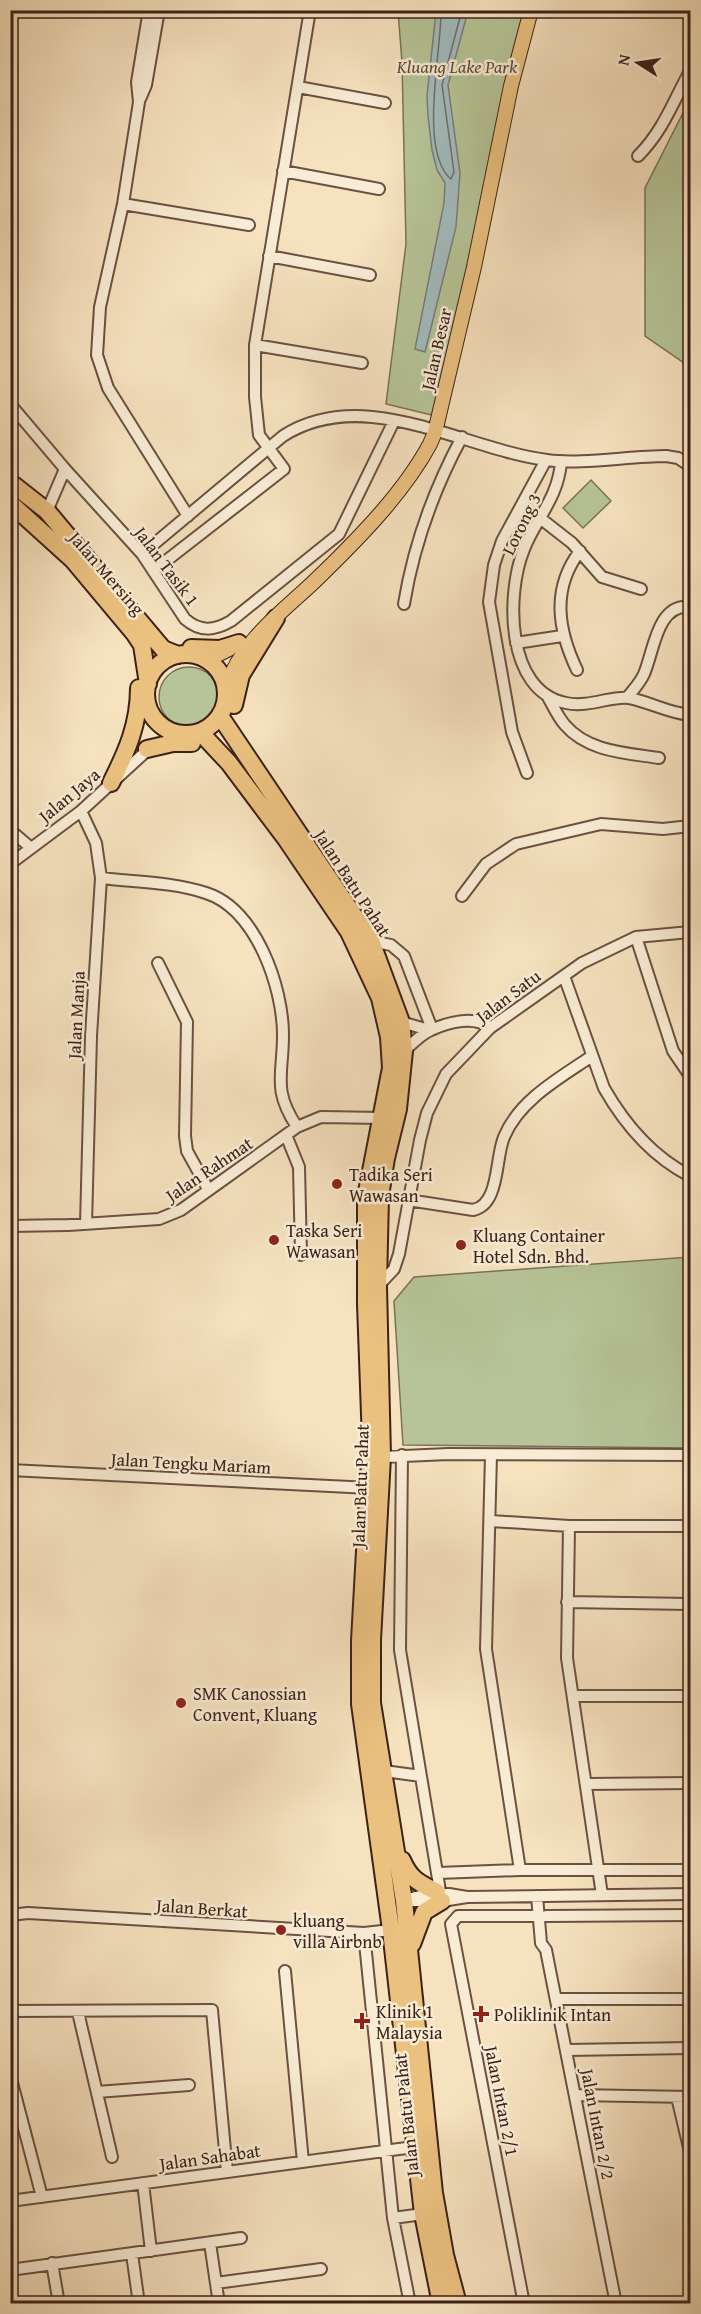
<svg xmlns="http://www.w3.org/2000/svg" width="701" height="2314" viewBox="0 0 701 2314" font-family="'Gentium Book Plus',serif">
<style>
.green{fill:#b6c497;stroke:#797258;stroke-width:1.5}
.water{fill:#a2bbbd;stroke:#797d7b;stroke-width:1.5}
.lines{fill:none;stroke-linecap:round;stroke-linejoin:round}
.shore{stroke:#6f6e6a;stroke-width:1.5}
.minor-casing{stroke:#6a5142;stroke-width:14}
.major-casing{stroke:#3c2118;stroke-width:16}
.highway-casing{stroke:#3c2118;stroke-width:20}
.minor{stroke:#f9ecd5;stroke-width:10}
.major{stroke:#ebc180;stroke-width:14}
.highway{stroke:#ebc180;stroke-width:16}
.poi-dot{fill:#8f2418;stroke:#f9ecd5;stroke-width:2}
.labels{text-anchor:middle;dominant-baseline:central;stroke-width:5;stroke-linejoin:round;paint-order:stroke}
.park-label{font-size:18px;font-style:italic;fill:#5a4a38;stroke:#f9ecd5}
.street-label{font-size:18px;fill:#3c2118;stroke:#f9ecd5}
.poi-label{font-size:18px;fill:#3c2118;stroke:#f9ecd5;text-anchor:start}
</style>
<rect width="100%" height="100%" fill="#f6e2bf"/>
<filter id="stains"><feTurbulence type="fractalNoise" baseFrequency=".00333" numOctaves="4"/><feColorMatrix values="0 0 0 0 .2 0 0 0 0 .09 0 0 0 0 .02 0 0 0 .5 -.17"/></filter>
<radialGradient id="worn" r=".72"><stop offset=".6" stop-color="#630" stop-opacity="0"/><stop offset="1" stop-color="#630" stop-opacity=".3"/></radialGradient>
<path class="green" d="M398 11H526L436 416 386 404 406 244 402 62Z
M690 99V367L645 336V188Z
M591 480 611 501 583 528 563 508Z
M159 697a30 30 0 1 1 60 0a30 30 0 1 1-60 0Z
M690 1257V1448L403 1445 394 1301 414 1277Z"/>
<path class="water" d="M438 11H468L448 85 460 173 456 227 425 352 415 349 444 203 445 183 437 170 432 150 428 116 427 96 436 12Z"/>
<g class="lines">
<path class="shore" d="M441 10C442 49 418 151 451 179L454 172 442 85 462 10"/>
<defs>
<path id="minor" d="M149 10 137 82 139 102 123 204 100 307 97 355 108 388 188 516
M366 10H378
M298 87 385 103
M140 99 146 85 159 10
M638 156C663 131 673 102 690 71
M283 171 379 189
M123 204 249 225
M269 256 370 275
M255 345 362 363
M10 404 65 469 142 554 185 619C200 632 214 631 231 621L339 534 394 421
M561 462C558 498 537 517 524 549 506 593 505 691 566 703 589 708 613 695 629 698 650 702 668 713 690 715
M47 511 65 469
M540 518 572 543 602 577 641 589
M142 554 283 436C365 384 462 449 547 460 581 465 629 456 666 456L678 458 690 466
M153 571 284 469 259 435 255 397V345L310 10
M404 604C414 543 433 491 462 437
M516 643 562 636
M577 670C558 630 551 589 580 551
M548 697C553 706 558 717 565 725 588 752 627 753 659 758
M627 698C633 690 640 683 644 674 654 651 657 603 690 607
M527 773 512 732 489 602 494 565 502 541 546 460
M81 811 96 843 101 878 91 1036 86 1224
M10 830 30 847
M10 864 81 811 152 746
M101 878C136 882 173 882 206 893 256 909 283 987 283 1035 283 1076 272 1089 297 1127
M462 896 486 864 516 844 601 824 663 829 690 826
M636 937 673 1051 690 1076
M371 941 391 945 404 956 432 1029
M158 963 187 1022 185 1136 187 1151 208 1189
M564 976 604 1088C625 1125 653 1157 690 1176
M401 1022 429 1030
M404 1051C412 1044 421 1034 431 1030 449 1022 475 1015 490 1028
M286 1135 299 1167 301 1255
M408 1200 473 1210C500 1205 495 1158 504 1137 519 1100 561 1077 592 1056
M10 1226 68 1225 159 1219 181 1210 297 1127 321 1117 382 1118
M378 1286 394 1269 399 1254 420 1140 427 1113 446 1074 490 1028 582 963 636 937 690 932
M402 1455 400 1650 440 1891
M491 1455 486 1649 520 1870
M382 1457 448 1454 690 1455
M10 1470 370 1488
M491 1521 569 1526H690
M569 1526 567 1658 602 1895
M567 1602 690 1604
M573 1696H690
M384 1771 421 1776
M586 1784 690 1783
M438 1873 520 1870H690
M537 1896 541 1943 546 1950 616 2304
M407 1899 437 1892 467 1897
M404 1901H442L467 1897 690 1894
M10 1915 28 1913 364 1933 391 1930
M546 1916 690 1915
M364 1933 393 2218 410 2304
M285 1971 303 2162
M557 1999H690
M10 2011 212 2010 227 2172
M78 2012 112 2157
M567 2050 690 2048
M10 2075 42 2197
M97 2092 189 2085
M575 2095 690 2097
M677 2097 690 2152
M143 2183 151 2251
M10 2201 414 2147
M393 2218 423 2214
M210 2243 219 2304
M132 2254 139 2304
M52 2263 59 2304
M10 2270 241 2238
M216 2283 321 2269
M524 2304 451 1924 458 1916H539"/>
<path id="major" d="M207 660 229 649
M226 688C242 638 286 610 322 574 361 536 404 492 430 444L435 432 474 267 511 86 531 10"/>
<path id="highway" d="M10 482 47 511 163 649 178 655
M10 503 73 560 134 633 142 645 148 684
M191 648 220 649 239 643
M146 694a40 40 0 1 1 80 0a40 40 0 1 1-80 0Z
M234 705 241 675 276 618
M220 716 371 941 401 1022 404 1051 398 1109 386 1158 380 1196 378 1286 382 1457 372 1640V1703L404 1901 434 2193 445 2255 458 2304
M200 732 229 763 286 839 349 932 380 998 389 1037 391 1068 366 1197V1304L371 1442 360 1641V1704L391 1930 423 2214 441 2304
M147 749 173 743H192
M111 783C127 751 139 724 139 688
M402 1860C410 1879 419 1883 437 1892
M412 1944 424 1912 442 1901"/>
</defs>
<use href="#minor" class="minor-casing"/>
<use href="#major" class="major-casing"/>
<use href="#highway" class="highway-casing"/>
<use href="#minor" class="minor"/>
<use href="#major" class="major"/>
<use href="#highway" class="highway"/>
</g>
<g class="poi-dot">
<circle cx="337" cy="1184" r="6"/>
<circle cx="274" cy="1240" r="6"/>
<circle cx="461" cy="1245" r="6"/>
<circle cx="181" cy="1703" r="6"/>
<circle cx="281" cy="1930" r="6"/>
<path d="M478 2005h6v6h6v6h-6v6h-6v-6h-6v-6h6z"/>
<path d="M359 2012h6v6h6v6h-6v6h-6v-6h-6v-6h6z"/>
</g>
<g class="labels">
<g class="park-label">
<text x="457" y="66">Kluang Lake Park</text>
</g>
<g class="street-label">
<text transform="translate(436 349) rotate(-77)">Jalan Besar</text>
<text transform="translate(521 524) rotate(-64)">Lorong 3</text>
<text transform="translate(167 566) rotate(53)">Jalan Tasik 1</text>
<text transform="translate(107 573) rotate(49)">Jalan Mersing</text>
<text transform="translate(69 795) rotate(-40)">Jalan Jaya</text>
<text transform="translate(353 883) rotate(57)">Jalan Batu Pahat</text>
<text transform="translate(508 996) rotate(-37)">Jalan Satu</text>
<text transform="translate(76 1015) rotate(-87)">Jalan Manja</text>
<text transform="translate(209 1169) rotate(-34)">Jalan Rahmat</text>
<text transform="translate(191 1463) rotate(3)">Jalan Tengku Mariam</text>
<text transform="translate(360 1486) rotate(-88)">Jalan Batu Pahat</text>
<text transform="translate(202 1908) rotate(4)">Jalan Berkat</text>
<text transform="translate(502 2101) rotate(79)">Jalan Intan 2/1</text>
<text transform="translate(406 2115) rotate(-96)">Jalan Batu Pahat</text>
<text transform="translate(598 2124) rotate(79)">Jalan Intan 2/2</text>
<text transform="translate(210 2157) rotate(-8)">Jalan Sahabat</text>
</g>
<g class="poi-label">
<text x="349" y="1174">Tadika Seri<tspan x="349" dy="21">Wawasan</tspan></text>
<text x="286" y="1230">Taska Seri<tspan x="286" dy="21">Wawasan</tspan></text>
<text x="473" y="1235">Kluang Container<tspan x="473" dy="21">Hotel Sdn. Bhd.</tspan></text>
<text x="193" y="1693">SMK Canossian<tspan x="193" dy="21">Convent, Kluang</tspan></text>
<text x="293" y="1920">kluang<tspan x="293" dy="21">villa Airbnb</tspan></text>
<text x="376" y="2011">Klinik 1<tspan x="376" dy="21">Malaysia</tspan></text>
<text x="494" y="2014">Poliklinik Intan</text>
</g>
</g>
<rect width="701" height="2314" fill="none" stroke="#f6e2bf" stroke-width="36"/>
<rect x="12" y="12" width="677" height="2290" fill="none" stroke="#3c2118" stroke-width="3"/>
<rect x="18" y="18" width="665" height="2278" fill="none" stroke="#3c2118" stroke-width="1.5"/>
<g transform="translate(638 63) rotate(282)" stroke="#f9ecd5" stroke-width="4.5" paint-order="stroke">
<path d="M0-4.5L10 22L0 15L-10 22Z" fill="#3c2118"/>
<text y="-9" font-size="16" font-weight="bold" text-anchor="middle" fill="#3c2118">N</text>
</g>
<rect width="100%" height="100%" filter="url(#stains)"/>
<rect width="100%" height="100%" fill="url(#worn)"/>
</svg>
